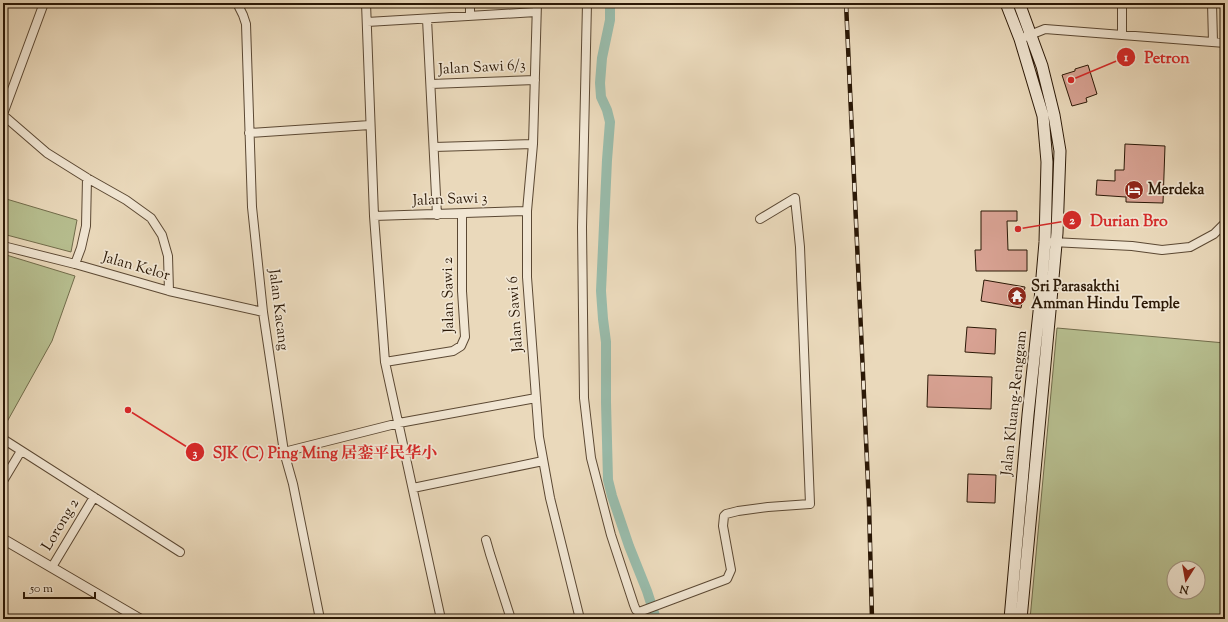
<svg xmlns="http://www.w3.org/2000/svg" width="1228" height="622" viewBox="0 0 1228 622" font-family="'Sorts Mill Goudy','Noto Serif SC',serif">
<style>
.green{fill:#b7bf90;stroke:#716c4b;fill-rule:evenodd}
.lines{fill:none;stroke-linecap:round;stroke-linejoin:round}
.canal{stroke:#9ba;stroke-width:10}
.building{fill:#d8a293;stroke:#2b1806}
.minor-casing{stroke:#5b4833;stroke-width:10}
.tertiary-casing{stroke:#5b4833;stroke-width:11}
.secondary-casing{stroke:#2b1806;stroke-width:13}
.minor{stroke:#f1e6d3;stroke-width:8}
.tertiary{stroke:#f1e6d3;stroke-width:9}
.secondary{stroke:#f1e6d3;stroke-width:11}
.rail-casing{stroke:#2b1806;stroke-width:4.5}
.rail{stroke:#f1e6d3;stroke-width:3;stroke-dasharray:9;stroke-linecap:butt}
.labels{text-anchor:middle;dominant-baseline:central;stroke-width:3.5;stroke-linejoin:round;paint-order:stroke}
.street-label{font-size:15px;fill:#2b1806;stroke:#f1e6d3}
.poi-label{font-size:15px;font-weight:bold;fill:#2b1806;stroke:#f1e6d3;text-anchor:start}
.leader{fill:none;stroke:#d62828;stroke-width:1.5}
.callout-dot{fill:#d62828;stroke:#f1e6d3;stroke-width:1.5}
.mark-label{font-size:12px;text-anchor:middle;font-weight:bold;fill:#fff}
.callout-label{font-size:16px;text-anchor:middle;font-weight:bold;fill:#d62828;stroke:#f1e6d3;stroke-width:3.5;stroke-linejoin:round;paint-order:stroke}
</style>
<rect width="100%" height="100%" fill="#ead9bb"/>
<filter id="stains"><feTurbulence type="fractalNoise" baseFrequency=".005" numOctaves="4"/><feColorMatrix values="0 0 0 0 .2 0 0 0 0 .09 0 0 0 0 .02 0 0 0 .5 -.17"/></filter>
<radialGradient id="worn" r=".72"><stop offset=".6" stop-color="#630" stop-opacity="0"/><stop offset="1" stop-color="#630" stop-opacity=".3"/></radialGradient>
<path class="green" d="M3 198 77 220 71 252 3 234Z
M3 254 75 276 52 341 3 429Z
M1057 328 1225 343V619H1030ZM1174 568H1198V592H1174Z"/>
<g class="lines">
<path class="canal" d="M610 3V20L602 58 600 83 601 97 607 110 610 122 607 160 601 291 603 319 606 342V402L608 480 612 496 629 546 647 591 656 619"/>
</g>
<path class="building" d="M1088 65 1097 94 1086 98 1087 102 1072 106 1062 75 1075 71V69Z
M1125 144 1165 146 1163 203 1126 202V197L1096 195 1097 180 1115 181V170H1124Z
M981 211H1017V221H1007L1008 250H1027V271H976L975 250H981Z
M984 280 1025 287 1021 308 981 301Z
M967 327 996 329 995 354 965 352Z
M928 375 992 377 991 409 927 407Z
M968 474 996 475 995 503 967 502Z"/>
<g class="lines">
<defs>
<path id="minor" d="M237 3 243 15 246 24 252 207 263 312 284 452 293 484 320 619
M366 3 374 216 385 362 441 619
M537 3 533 144 527 211V277L536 398 539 437 550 498 580 619
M587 3 582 227 584 398 591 458 611 535 634 605 636 610 639 612 727 579 731 570 723 526 724 516 726 514 738 511 768 507 810 504 800 247 795 198 760 219
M1212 3 1213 42
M470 16V3
M427 19 437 215
M367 22 536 12
M1122 35V3
M1020 39 1045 29 1225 43
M431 84 535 80
M3 114 44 3
M3 115 47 153 87 178 126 200 151 218 162 235 168 256 169 291
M249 133 370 125
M434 147 533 144
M374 216 527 211
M1052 242 1132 246 1162 250 1190 247 1214 234 1225 223
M3 246 75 264 169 291 263 312
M75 264 81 248 86 226 87 178
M385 362 453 351 461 346 465 337 462 291V214
M3 439 180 552
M284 452 399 423 536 398
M3 481 21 451
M413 488 543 461
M486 540 490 554 511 619
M52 567 94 497"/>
<path id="tertiary" d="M3 539 140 619"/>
<path id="secondary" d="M1006 3 1020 39 1043 116 1047 162 1045 242 1039 312 1028 415 1010 619
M1019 3 1042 66 1054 115 1060 151 1057 233 1051 300 1021 619"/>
</defs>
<use href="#minor" class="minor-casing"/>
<use href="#tertiary" class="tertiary-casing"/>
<use href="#secondary" class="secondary-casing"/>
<use href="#minor" class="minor"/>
<use href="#tertiary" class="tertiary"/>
<use href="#secondary" class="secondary"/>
<defs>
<path id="rail" d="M846 3 869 505 872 619"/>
</defs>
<use href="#rail" class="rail-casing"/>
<use href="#rail" class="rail"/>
</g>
<defs>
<symbol id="hotel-disc" viewBox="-11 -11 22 22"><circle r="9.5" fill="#8f2418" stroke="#f1e6d3"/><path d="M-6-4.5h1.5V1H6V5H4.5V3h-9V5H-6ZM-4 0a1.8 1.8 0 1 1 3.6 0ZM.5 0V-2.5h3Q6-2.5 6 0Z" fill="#fff"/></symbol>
<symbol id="temple-disc" viewBox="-11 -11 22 22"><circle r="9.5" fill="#8f2418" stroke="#f1e6d3"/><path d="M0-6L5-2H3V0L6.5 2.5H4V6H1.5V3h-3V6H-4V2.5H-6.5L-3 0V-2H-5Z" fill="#fff"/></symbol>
</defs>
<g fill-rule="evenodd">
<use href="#hotel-disc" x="1123" y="179" width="22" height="22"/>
<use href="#temple-disc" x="1006" y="285" width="22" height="22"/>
</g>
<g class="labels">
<g class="street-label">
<text transform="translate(482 68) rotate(-3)">Jalan Sawi 6/3</text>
<text transform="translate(450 200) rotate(-2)">Jalan Sawi 3</text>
<text transform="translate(136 267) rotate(16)">Jalan Kelor</text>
<text transform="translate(449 295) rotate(-91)">Jalan Sawi 2</text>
<text transform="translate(278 310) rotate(83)">Jalan Kacang</text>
<text transform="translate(516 314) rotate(-94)">Jalan Sawi 6</text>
<text transform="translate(1015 403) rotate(-84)">Jalan Kluang-Renggam</text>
<text transform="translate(61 525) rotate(-59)">Lorong 2</text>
</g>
<g class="poi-label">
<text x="1148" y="190">Merdeka</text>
<text x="1031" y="287">Sri Parasakthi<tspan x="1031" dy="17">Amman Hindu Temple</tspan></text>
</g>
</g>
<path class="leader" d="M1071 80L1126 57M1018 229L1072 220M128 410L195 452"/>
<g class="callout-dot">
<circle cx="1071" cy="80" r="4"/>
<circle cx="1018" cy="229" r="4"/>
<circle cx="128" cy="410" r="4"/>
<circle cx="1126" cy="57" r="10"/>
<circle cx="1072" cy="220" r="10"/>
<circle cx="195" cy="452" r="10"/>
</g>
<g class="mark-label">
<text x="1126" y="61">1</text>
<text x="1072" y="224">2</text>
<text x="195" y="457">3</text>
</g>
<g class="callout-label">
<text x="1167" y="63">Petron</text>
<text x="1129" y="226">Durian Bro</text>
<text x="325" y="458">SJK (C) Ping Ming 居銮平民华小</text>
</g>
<rect width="1228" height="622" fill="none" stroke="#ead9bb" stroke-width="16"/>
<rect x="4" y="4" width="1220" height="614" fill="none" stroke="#2b1806" stroke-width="2"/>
<rect x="8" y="8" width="1212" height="606" fill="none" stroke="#2b1806"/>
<g transform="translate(1186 580) rotate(191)"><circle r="19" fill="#f1e6d3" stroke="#a29481"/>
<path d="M0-3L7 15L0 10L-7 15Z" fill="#8f2418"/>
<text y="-6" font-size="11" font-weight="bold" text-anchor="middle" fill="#2b1806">N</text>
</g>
<path d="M24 592v6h71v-6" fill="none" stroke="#2b1806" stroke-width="2"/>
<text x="30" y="592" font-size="12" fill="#2b1806" stroke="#f1e6d3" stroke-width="3" paint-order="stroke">50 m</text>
<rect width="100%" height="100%" filter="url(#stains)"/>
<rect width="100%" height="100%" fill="url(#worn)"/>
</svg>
